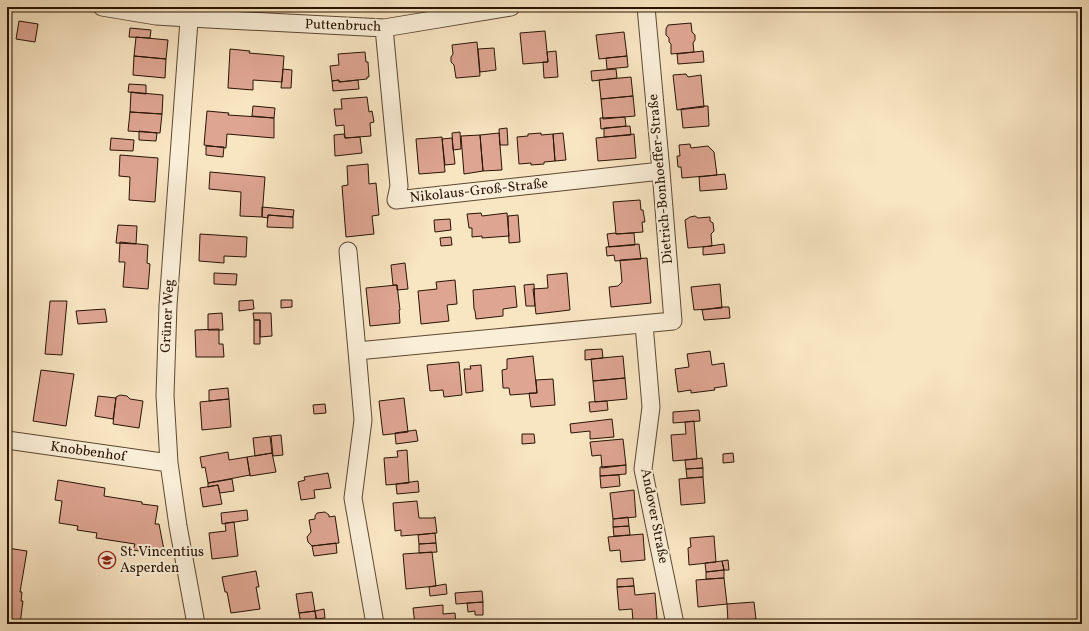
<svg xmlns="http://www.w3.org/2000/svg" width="1089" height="631" viewBox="0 0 1089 631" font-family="Vollkorn,serif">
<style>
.building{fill:#dea592;stroke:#281402}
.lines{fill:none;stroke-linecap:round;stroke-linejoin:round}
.street-casing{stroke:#5c4832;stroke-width:19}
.street{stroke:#faeed7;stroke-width:17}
.labels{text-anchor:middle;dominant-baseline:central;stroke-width:4;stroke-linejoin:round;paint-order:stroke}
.street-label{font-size:14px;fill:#281402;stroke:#faeed7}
.poi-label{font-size:14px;fill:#281402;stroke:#faeed7;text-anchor:start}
</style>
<rect width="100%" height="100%" fill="#f8e5c2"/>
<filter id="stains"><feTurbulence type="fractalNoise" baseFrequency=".005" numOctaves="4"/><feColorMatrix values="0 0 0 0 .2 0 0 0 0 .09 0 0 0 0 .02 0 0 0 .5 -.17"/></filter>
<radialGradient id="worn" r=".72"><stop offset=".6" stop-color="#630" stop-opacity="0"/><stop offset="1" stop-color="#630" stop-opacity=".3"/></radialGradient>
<path class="building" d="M19 21 38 24 35 42 16 39Z
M691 23 692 32 695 35V40L693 43 694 52 671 54V44L669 42V38L666 35V29L668 25Z
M130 28 151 30 150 38 129 37Z
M545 31 548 62 523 64 520 33Z
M7 32H10L7 50Z
M624 32 627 56 599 59 596 35Z
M136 37 168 40 166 59 134 56Z
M477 42 480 76 456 78 454 65 451 62V57L453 54 452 45Z
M494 48 496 70 480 72 478 49Z
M230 49 250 51 249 53 284 56 282 82 253 80V90L228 88Z
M556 51 558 77 544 78 543 62H548L547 52Z
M703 51 704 62 678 64 677 54Z
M365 52 366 62H368L369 77H367V79L339 82V80L332 81 330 66 339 65 338 54Z
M134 56 166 59 165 78 133 75Z
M627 56 628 67 607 69 606 58Z
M283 69 292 70 291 88H281Z
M616 69 617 78 592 81 591 71Z
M686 74 688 77 701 75 704 107 677 110 673 75Z
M631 77 633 96 601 99 599 80Z
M339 80V82L358 80 359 89 333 91 332 81Z
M129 84 146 85V94L128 92Z
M131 92 163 95 162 114 130 112Z
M633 96 635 116 603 119 601 99Z
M367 97 369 112 372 111 374 122 370 123 371 136 345 138 344 125 336 126 334 109H342L341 99Z
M253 106 275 108 274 118 252 116Z
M704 106H708L709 126 683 128 681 109Z
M207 111 229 113 228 115 274 118V138L227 134 226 148 204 145Z
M130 112 162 114 160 133 128 131Z
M625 117 626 126 601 129 600 118Z
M630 126 631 135 604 137V128Z
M507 128 508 145H500L499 129Z
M139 131 157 133 156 141 139 140Z
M460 132 461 149 453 150 452 133Z
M499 133 502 170 483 171 480 135Z
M541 133V135L553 134 555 161 544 162V164L531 165V163L519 164 517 137 528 136V134Z
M563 133 566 160 555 161 553 134Z
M344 134 345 138 360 137 362 153 335 156 334 135Z
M634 134 636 158 598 161 596 138Z
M480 135 483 171 464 174 461 136Z
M442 137 445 172 419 174 416 139Z
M111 138 134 140 133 151 110 150Z
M452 138 455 164 445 165 442 139Z
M690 144 691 148 708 146 714 152 717 175 682 178 681 167H678L677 156H680L679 145Z
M206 146 224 147 223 157 206 155Z
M120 155 158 158 155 202 129 200 130 177 119 176Z
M368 164 369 184 376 183 379 215 372 216 374 234 346 237 342 186 348 185 347 166Z
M210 172 265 177 262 217 240 216 241 192 209 189Z
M725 174 727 189 700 191 699 177Z
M640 200 641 210H643L645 222H642L643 232 616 234 613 202Z
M262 207 294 210 293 217 268 215V218L262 217Z
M481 213 482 216 507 213 509 236 482 238V236L472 237V228H469L467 214Z
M268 215 293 217V228L267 227Z
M518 215 520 242 509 243 508 216Z
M695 216 698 218 710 217V221L713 223 714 231 711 234 712 246 688 248 685 220 687 219 690 217Z
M450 219 451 230 435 232 434 220Z
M118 225 137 226 136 244 116 243Z
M615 233 616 234 634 233 635 245 609 247 607 234Z
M200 234 247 237 246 257 224 256V263L199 261Z
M451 237 452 245 441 246 440 238Z
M120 242 148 245 147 263 150 264 148 289 123 287 125 262H119Z
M639 244 641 259 615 261 614 255 607 256 606 247Z
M724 244 725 253 703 255V247Z
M647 258 651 303 611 307 609 287 618 286 622 282 620 260Z
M405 263 408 289 397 290V285H393L391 265Z
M214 273 237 274 236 285 214 284Z
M567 273 570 310 536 314 533 289 548 288 547 275Z
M455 280 457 304 447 305 449 321 421 324 418 291 437 289 436 282Z
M534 284 535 306H526L524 285Z
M720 284 722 308 694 310 691 287Z
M397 285 400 310H399L400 323 370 326 366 288Z
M515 286 517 307 503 309V316L476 319 475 311 474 309 473 290Z
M253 300 254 309 239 311V301Z
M281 300H292V307L281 308Z
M50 301H67L62 355 45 354Z
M722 307H729L730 318 704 320 702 310Z
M105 309 107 322 78 324 76 311Z
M222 313 223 330H208V314Z
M253 313H271L272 336 260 337V320H254Z
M254 320H260V344H254Z
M219 329V344H223L224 357H196L195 330Z
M602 349 603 358 585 360V350Z
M710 351 712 365 724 363 727 386 714 388 715 390 691 393V390L678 392 675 369 689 367 687 354Z
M533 356 537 393 510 395 509 388H503L502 370 507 369V359Z
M623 356 625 378 593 381 591 359Z
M459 362 462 395 444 397 443 390 430 391 427 365Z
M481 365 483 391 466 393 464 369H471L470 366Z
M41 370 74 374 66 426 33 421Z
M625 378 627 399 595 402 593 381Z
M553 379 555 405 531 407 529 393H537L536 380Z
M228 388 229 399 209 401V390Z
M120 395 127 396 130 399 143 401 139 428 113 424 116 397Z
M98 396 116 398 113 419 95 416Z
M404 398 408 432 383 435 379 401Z
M229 399 231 427 202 430 200 402Z
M607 401 608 410 590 412 589 402Z
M325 404 326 413 314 414 313 405Z
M699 410 700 421 673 423V412Z
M612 419 614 437 590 439V431L571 433 570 424Z
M694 421 697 459 673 461 671 435 686 434 685 422Z
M416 430 418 441 396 444 395 433Z
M522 434H534L535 443 522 444Z
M281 435 283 455 273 456 271 436Z
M270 436 272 453 255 456 253 438Z
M623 439 626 465 602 468 601 455 592 456 590 442Z
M407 450 409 483 386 485 384 458 398 457 397 451Z
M228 452 229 460 247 457 250 475 208 483 205 467 202 468 200 457Z
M272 453 276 472 250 476 247 457Z
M733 453 734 462 723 463V454Z
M702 458 703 468 686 469 685 460Z
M626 465V474L600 476V467Z
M703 468V477L687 478 686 469Z
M7 472H10L7 489Z
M328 473 331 488 314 490 315 498 301 500 298 482 305 480 304 477Z
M619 475 620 486 601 488 600 476Z
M703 477 705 503 681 505 679 479Z
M232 479 234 491 220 493 218 485 208 487V483Z
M58 480 105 488 104 496 142 502V504L158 506 155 524H159L165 555 133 550 135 544 96 538 97 533 77 530 78 526 59 523 62 501 55 500Z
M418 481 419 492 397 494 396 484Z
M218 485 222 504 203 507 200 488Z
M634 490 636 517 613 519 610 493Z
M417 501 419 518H434V517H435L437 533 401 536V530L395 531 393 503Z
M247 510 248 520 222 524 221 513Z
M325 512 329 515V517L335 516 339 543 312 546 308 542 307 537 311 532 309 520 315 519V516L317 513Z
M628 517 629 526 613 527V519Z
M234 522 238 556 212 559 209 533 226 531 225 523Z
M629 526 630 535 614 536 613 527Z
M435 533 436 543 419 544 418 535Z
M643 534 645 560 621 562 620 550 610 551 608 537Z
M714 536 716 562 689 565 688 548 691 547 690 538Z
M336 543 337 553 314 556 312 546Z
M436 543 437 552 419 553V544Z
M7 548 27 551 20 592H22L21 601H23L20 624H7Z
M432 552 436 586 406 589 403 554Z
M728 560 729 570H724L722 561Z
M722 561 724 570 706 572 705 563Z
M724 570V578L706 579V572Z
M256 571 259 587H256L260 609 231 613 227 592H225L222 577Z
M633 578 634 586 617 587V579Z
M724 578 727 604 698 607 696 580Z
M446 584 447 594 430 596 429 587Z
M634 586 635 595 655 593 657 619 633 621 632 609 619 610 617 587Z
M482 591 483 602 456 604 455 593Z
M312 592 315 611 299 613 296 594Z
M483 602V615H475V611L468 612 467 603Z
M754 602 756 619 728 622 727 604Z
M443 605V614L455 613 456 624H415L413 608Z
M324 609 325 618 316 619 315 611Z
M315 611 317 621 301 623 299 613Z
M649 620V624H631V621Z"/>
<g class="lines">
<defs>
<path id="street" d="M102 7 156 16 189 18 384 28 511 7
M190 7 168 305 165 395 169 463 178 526 196 624
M384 28 399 186 396 200 661 171
M348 251 357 351 673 321 661 171 646 7
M644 324 651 407 643 469 675 624
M357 351 363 420 353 498 375 624
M7 440 169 463"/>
</defs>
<use href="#street" class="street-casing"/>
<use href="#street" class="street"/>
</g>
<defs>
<symbol id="school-ring" viewBox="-11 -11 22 22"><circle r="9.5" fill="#faeed7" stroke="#8f2418" stroke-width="1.5"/><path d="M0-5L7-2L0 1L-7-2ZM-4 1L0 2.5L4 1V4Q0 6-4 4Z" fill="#8f2418"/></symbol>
</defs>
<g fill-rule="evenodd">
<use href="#school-ring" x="97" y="550" width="20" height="20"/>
</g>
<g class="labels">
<g class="street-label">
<text transform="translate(343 26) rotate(2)">Puttenbruch</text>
<text transform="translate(661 179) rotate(-95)">Dietrich-Bonhoeffer-Straße</text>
<text transform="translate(479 191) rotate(-6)">Nikolaus-Groß-Straße</text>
<text transform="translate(168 316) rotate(-87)">Grüner Weg</text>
<text transform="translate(88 452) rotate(8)">Knobbenhof</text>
<text transform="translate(654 516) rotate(79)">Andover Straße</text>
</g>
<g class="poi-label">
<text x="120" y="552">St. Vincentius<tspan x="120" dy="16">Asperden</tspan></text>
</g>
</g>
<rect width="1089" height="631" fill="none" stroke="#f8e5c2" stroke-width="24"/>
<rect x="8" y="8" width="1073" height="615" fill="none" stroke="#281402" stroke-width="2"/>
<rect x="12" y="12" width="1065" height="607" fill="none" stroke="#281402"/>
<rect width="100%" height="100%" filter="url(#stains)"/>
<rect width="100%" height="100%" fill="url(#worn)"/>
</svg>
